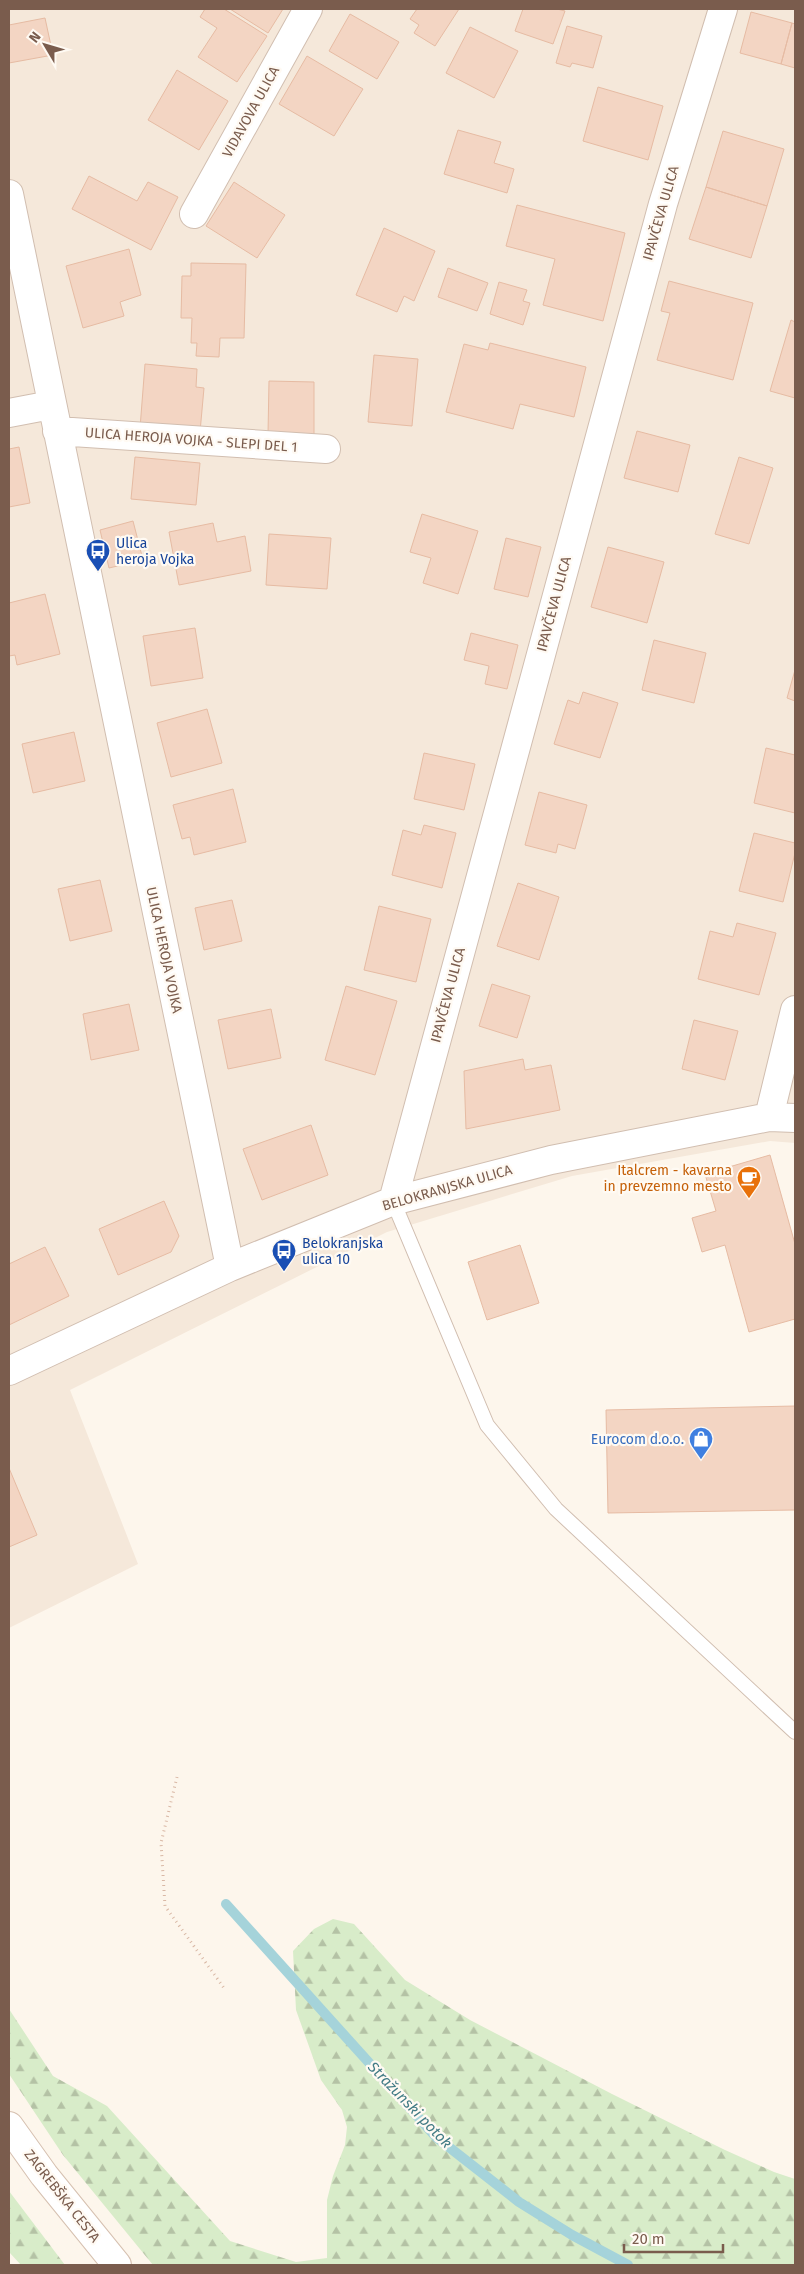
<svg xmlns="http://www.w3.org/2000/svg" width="804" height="2274" viewBox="0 0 804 2274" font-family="'Fira Sans',sans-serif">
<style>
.residential{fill:#f5e8da}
.forest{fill:url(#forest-firs)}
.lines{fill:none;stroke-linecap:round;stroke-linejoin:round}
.stream{stroke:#a5d3da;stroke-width:10}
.building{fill:#f3d5c3;stroke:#e6bba3}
.lane-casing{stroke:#d1beb0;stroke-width:16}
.street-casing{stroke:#d1beb0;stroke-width:30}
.secondary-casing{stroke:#d6c0b0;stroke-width:30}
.path{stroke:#d9b8a5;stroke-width:3;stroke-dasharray:1 4;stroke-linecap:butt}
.lane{stroke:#fff;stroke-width:14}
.street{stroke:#fff;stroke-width:28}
.secondary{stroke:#fff;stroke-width:28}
.labels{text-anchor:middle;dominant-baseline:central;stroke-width:4.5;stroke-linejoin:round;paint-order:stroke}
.street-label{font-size:14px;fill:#7a5c4d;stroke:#fffaf3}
.transit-label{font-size:14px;fill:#164399;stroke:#fffaf3;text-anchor:start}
.food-label{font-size:14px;fill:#c56008;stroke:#fffaf3;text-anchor:end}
.shop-label{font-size:14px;fill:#366cbe;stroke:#fffaf3;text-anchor:end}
.water-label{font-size:15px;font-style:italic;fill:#437c86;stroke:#fffaf3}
</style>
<defs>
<pattern id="forest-firs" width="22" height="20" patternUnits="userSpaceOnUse" patternTransform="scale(1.25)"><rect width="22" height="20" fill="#d8ecc9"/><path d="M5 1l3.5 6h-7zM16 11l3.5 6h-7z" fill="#b4c2a5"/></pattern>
</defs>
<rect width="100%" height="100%" fill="#fdf6ec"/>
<path class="residential" d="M9 9H795V1143L770 1141 572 1176 387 1232 70 1390 138 1564 9 1628Z"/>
<path class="forest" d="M333 1919 354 1924 405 1980 470 2020 612 2094 725 2150 774 2172 795 2179V2265H153L63 2155 9 2074V2009L53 2076 107 2106 230 2241 296 2262 327 2258V2200L333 2176 345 2145 347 2127 342 2110 321 2080 296 2010 293 1951 314 1929Z
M9 2191 65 2265H21L9 2252Z"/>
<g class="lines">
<path class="stream" d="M226 1904 436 2137 519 2202 572 2235 628 2265"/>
</g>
<path class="building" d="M205 9H224L267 36 237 82 198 57 217 28 200 17Z
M230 9H283L268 33Z
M417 9H459L435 46 414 33 419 25 410 19Z
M523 9H557L565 11 553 44 515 31Z
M751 12 792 23 781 64 740 53Z
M350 14 399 42 377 79 329 51Z
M45 18 53 55 9 63V25Z
M792 23 795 24V68L781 64Z
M567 26 602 36 593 68 572 63 570 67 556 63Z
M470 27 518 51 494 98 446 73Z
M307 56 363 89 334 136 279 104Z
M177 70 228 101 199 150 148 120Z
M598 87 663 106 648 160 583 141Z
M458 130 501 142 494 163 514 169 507 193 444 174Z
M723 131 784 149 767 206 706 187Z
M89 176 137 201 148 182 178 197 151 250 72 209Z
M234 182 285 215 257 258 206 226Z
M706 187 767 206 751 258 689 239Z
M517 205 625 233 603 321 543 305 555 259 506 246Z
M384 228 435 251 414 301 404 296 397 312 356 295Z
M129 249 141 295 120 302 124 316 83 328 66 266Z
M191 263 246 264 244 338H220L219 357 196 356 197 343H191L192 318H181L182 276H191Z
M448 268 488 283 477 311 438 297Z
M669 281 753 303 733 380 657 360 670 313 661 311Z
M499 282 527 290 523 301 530 303 523 325 490 314Z
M791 320 795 322V398L770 391Z
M490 343 586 367 574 417 520 404 513 429 446 412 464 344 488 350Z
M374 355 418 359 412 426 368 422Z
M145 364 197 369 196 387 204 388 200 432 140 428Z
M269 381 314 382V435L268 434Z
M637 431 690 445 678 492 624 478Z
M19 447 30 503 9 507V449Z
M135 457 200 463 196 505 131 499Z
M739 457 773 468 749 544 715 534Z
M422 514 478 531 458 594 423 583 431 558 410 552Z
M133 521 143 560 109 568 100 530Z
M213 523 217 542 245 536 251 571 179 585 169 532Z
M269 534 331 538 327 589 266 585Z
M506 538 541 547 528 597 494 589Z
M608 547 664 562 647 623 591 607Z
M45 594 60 654 17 665 15 655 9 656V603Z
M195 628 203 678 151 686 143 636Z
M471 633 518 645 507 689 485 684 489 666 464 660Z
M654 640 706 653 694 703 642 690Z
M795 670V701L787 698Z
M583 692 618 703 600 758 554 744 568 700 579 704Z
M207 709 222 763 171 777 157 723Z
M74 732 85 781 33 793 22 744Z
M766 748 795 755V813L754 803Z
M424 753 475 764 464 810 414 799Z
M233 789 246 842 194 855 190 837 182 839 173 805Z
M539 792 587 805 575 849 558 844 556 853 525 845Z
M424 825 456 833 442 888 392 875 403 830 421 835Z
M754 833 795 843V853L783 902 739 891Z
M100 880 112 931 70 941 58 889Z
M518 883 559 897 539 960 497 946Z
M232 900 242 941 204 950 195 908Z
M379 906 431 919 416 982 364 970Z
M737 923 776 933 759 995 698 979 710 931 733 937Z
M492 984 530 996 517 1038 479 1026Z
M346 986 397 1001 375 1075 325 1060Z
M129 1004 139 1050 91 1060 83 1014Z
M271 1009 281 1058 228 1069 218 1020Z
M694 1020 738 1031 725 1080 682 1069Z
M523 1059 525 1070 551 1065 560 1110 466 1129 464 1071Z
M311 1125 328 1175 262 1200 243 1149Z
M770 1155 795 1244V1319L749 1332 725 1245 702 1252 692 1218 716 1211 705 1174Z
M164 1201 179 1236 171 1252 118 1275 99 1229Z
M520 1245 539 1303 487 1320 468 1262Z
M45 1247 69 1296 9 1325V1264Z
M795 1406V1510L608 1513 606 1410Z
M9 1468 37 1535 9 1547Z"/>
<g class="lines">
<defs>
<path id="lane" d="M393 1201 487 1425 556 1509 795 1732"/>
<path id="street" d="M9 194 230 1267
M194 214 308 9
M9 413 51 405
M57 431 326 449
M769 1117 795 1010
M393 1201 663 204 723 9
M9 1371 230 1267 393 1201 551 1160 769 1117 795 1118"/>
<path id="secondary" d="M9 2126 44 2175 117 2265"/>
</defs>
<use href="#lane" class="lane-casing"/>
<use href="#street" class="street-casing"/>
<use href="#secondary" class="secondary-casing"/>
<path class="path" d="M177 1777 161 1843 165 1906 224 1988"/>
<use href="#lane" class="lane"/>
<use href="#street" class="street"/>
<use href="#secondary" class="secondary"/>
</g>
<defs>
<symbol id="bus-pin" viewBox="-11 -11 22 30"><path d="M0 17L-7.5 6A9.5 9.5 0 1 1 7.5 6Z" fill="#1a4fb4" stroke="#fffaf3"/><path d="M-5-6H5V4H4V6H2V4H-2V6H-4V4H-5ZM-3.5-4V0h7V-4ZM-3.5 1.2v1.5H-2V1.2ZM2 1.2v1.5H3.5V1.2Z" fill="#fff"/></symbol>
<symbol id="cafe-pin" viewBox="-11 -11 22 30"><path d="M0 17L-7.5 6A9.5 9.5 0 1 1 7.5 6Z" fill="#e8710a" stroke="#fffaf3"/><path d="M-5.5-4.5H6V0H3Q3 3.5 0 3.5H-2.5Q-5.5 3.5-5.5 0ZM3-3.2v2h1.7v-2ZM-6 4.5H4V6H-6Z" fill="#fff"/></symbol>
<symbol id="shop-pin" viewBox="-11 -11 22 30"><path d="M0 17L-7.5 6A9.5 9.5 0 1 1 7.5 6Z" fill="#3f7fe0" stroke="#fffaf3"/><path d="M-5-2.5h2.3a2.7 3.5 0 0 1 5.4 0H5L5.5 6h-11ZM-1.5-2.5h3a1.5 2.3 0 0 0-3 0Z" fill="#fff"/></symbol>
</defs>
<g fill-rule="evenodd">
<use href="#bus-pin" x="84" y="537" width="28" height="38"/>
<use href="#cafe-pin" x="735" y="1164" width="28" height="38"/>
<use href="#bus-pin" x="270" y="1237" width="28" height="38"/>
<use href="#shop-pin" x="687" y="1425" width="28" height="38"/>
</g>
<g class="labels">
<g class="street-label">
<text transform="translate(251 112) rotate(-61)">VIDAVOVA ULICA</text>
<text transform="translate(661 213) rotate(-74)">IPAVČEVA ULICA</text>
<text transform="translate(191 440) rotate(4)">ULICA HEROJA VOJKA - SLEPI DEL 1</text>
<text transform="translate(554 604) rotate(-75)">IPAVČEVA ULICA</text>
<text transform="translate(164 950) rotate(78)">ULICA HEROJA VOJKA</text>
<text transform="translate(448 995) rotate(-75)">IPAVČEVA ULICA</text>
<text transform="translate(447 1188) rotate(-16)">BELOKRANJSKA ULICA</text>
<text transform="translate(62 2196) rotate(52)">ZAGREBŠKA CESTA</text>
</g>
<g class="transit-label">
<text x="116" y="543">Ulica<tspan x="116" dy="16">heroja Vojka</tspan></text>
<text x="302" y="1243">Belokranjska<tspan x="302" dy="16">ulica 10</tspan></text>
</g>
<g class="food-label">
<text x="732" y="1170">Italcrem - kavarna<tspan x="732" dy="16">in prevzemno mesto</tspan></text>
</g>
<g class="shop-label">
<text x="684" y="1439">Eurocom d.o.o.</text>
</g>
<g class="water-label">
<text transform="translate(410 2105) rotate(46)">Stražunski potok</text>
</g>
</g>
<rect width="804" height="2274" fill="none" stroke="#7a5c4d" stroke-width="20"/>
<g transform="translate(45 45) rotate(308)" stroke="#fffaf3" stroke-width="4" paint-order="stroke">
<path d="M0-4L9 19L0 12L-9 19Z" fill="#7a5c4d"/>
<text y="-8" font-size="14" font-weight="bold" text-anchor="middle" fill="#7a5c4d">N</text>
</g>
<path d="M624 2244v8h99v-8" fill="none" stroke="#7a5c4d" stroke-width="2.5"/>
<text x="632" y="2244" font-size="15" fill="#7a5c4d" stroke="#fffaf3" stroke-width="4" paint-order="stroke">20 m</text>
</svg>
